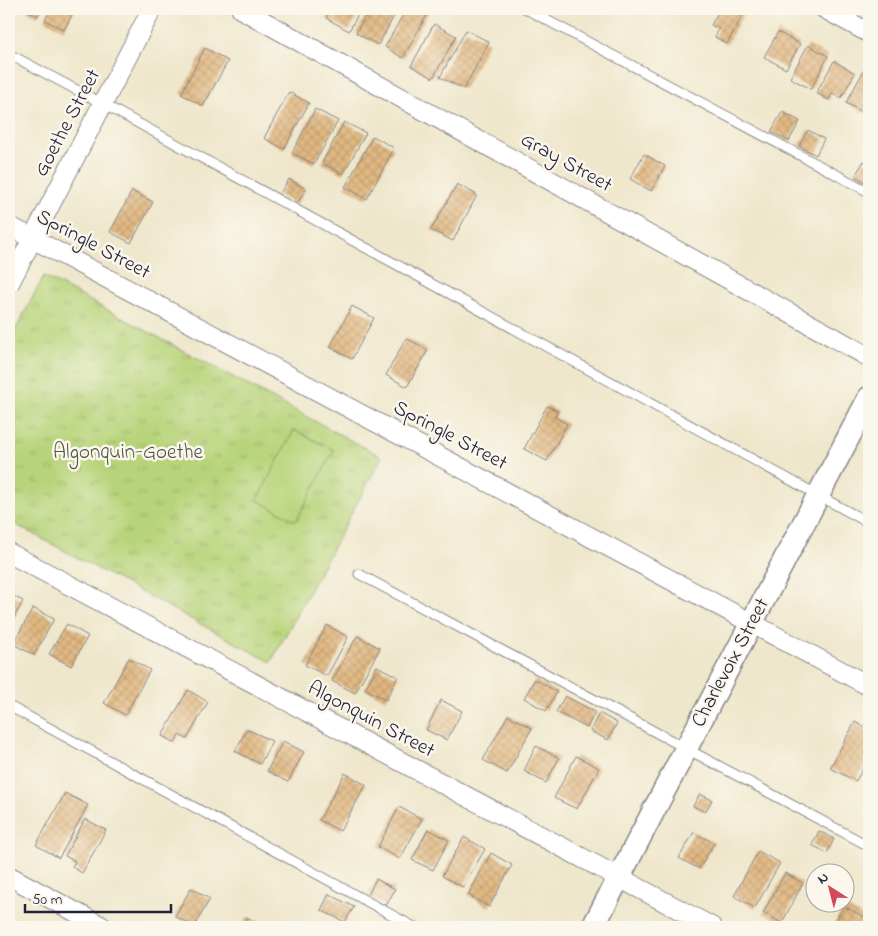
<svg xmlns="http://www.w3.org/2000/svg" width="878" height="936" viewBox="0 0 878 936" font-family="'Indie Flower',sans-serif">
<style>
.park{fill:url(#park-tufts);stroke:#6d7b5a}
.pitch{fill:#b8d47a;stroke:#6d7b5a}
.building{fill:url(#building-cross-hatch)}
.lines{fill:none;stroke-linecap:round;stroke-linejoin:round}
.service-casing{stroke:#888484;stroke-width:11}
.minor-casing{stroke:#888484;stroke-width:21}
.tertiary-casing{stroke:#888484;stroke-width:25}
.service{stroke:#fff;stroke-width:9}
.minor{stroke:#fff;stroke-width:19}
.tertiary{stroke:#fff;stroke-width:22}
.labels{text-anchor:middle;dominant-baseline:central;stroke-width:5;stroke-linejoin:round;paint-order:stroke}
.street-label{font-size:21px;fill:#22223b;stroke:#fbf7ec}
.park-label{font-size:21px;fill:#4f574e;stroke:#fbf7ec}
</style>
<defs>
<pattern id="park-tufts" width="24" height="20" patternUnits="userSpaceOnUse" patternTransform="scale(1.25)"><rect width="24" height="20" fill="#b8d47a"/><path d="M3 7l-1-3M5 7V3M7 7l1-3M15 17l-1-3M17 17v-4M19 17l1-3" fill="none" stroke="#9eb66a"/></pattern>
<pattern id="building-cross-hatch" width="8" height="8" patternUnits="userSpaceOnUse" patternTransform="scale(1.25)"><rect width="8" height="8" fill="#e1b881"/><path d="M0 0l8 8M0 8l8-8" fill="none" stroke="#c19e70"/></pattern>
</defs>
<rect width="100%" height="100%" fill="#fbf7ec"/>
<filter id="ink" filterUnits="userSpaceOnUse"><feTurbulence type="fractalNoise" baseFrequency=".02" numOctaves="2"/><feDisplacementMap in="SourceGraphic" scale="10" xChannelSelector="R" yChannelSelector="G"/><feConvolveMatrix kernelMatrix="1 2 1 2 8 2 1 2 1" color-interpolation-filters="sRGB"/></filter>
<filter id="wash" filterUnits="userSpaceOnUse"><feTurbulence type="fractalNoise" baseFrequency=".0096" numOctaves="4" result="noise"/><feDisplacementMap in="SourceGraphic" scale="20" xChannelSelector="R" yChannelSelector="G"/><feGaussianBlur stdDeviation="1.12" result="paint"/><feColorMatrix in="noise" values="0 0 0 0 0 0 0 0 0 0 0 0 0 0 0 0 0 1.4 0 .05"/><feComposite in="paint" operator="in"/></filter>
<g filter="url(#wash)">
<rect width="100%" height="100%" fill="#efe7cc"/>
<path class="park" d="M44 276 382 457 271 662 9 521V342Z"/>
<path class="pitch" d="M294 430 334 450 296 521 257 500Z"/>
<g id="blocks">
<path class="building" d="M24 9H42L38 16Z
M51 9H75L64 30 45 20Z
M331 9H361L349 31 326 18Z
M369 9H398L378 45 356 33Z
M406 9H425L429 11 403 58 385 47Z
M720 9H733L743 14 727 44 715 37 719 29 711 25Z
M434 24 456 36 433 78 411 66Z
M466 30 489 42 464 89 440 77Z
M778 32 800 44 786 69 764 57Z
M808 45 828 56 811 89 790 78Z
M205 48 228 61 203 106 181 94Z
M834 61 855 73 841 98 832 93 829 100 816 93Z
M864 70 869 73V108L866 114 846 103Z
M289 92 309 103 284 149 264 138Z
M315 109 338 121 314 164 292 153Z
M782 112 800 121 789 141 771 132Z
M344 122 366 133 343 174 322 163Z
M808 130 824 139 816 155 799 146Z
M373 136 394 148 367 199 345 187Z
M644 154 665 166 651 191 630 179Z
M864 161 869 164V184L855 176Z
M289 179 306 189 296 205 279 195Z
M457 184 477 195 453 241 431 230Z
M132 191 153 202 131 243 110 232Z
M352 306 374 318 352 359 330 347Z
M406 338 428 350 407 387 386 375Z
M547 406 558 411 555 417 567 424 547 461 524 449Z
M9 594 23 601 9 627Z
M33 608 54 619 34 655 13 644Z
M67 624 88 636 71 666 49 654Z
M327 625 348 637 327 676 305 665Z
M357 636 380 648 355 693 332 681Z
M129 658 150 670 125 715 104 703Z
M377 666 398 677 386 700 365 689Z
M535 679 557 692 546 711 524 698Z
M188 690 208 702 187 739 179 735 175 743 162 736Z
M565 696 595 712 587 728 556 712Z
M441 700 462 711 447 740 426 730Z
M599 713 617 723 608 740 590 731Z
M508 715 532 728 507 773 483 760Z
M855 722 869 729V757L856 781 830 768Z
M247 729 272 741 260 764 235 751Z
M283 741 304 752 288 782 267 771Z
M536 746 559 758 546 783 524 771Z
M576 756 599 768 577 809 554 798Z
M345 773 366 785 340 831 319 820Z
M65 793 88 805 59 858 36 845Z
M700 794 712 800 705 812 693 806Z
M399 807 422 819 400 859 378 847Z
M85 819 106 830 82 873 72 867 75 861 65 856Z
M428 829 449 840 433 870 412 860Z
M819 831 834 839 827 853 812 845Z
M694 832 714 843 699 869 679 858Z
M464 837 485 849 463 887 442 876Z
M758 851 780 863 755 908 734 896Z
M491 853 512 865 489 907 468 895Z
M785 873 803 883 782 923 763 913Z
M376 879 395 889 386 906 367 897Z
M191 888 210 899 194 927 175 916Z
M329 894 354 907 345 922 321 910Z
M844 906 866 918 861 927H832Z
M247 917 265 927H241Z"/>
</g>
</g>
<g filter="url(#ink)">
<use href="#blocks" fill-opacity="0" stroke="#888484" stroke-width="1"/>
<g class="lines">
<defs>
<path id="service" d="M526 9 869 192
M9 54 103 104 869 523
M359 574 869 846
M9 706 414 927"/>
<path id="minor" d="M241 9 869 357
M825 9 869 33
M9 226 869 686
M9 284 152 9
M9 553 712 927
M9 876 103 927"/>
<path id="tertiary" d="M593 927 869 398"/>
</defs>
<use href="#service" class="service-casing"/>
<use href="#minor" class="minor-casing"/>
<use href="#tertiary" class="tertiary-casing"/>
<use href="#service" class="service"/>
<use href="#minor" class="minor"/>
<use href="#tertiary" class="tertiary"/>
</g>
</g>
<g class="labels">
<g class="street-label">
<text transform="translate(68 123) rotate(-62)">Goethe Street</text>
<text transform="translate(566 163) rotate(29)">Gray Street</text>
<text transform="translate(93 245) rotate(28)">Springle Street</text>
<text transform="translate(450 436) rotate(28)">Springle Street</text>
<text transform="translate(731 663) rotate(-62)">Charlevoix Street</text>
<text transform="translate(371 720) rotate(28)">Algonquin Street</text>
</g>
<g class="park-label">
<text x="128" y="453">Algonquin-Goethe</text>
</g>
</g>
<rect width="878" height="936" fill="none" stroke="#fbf7ec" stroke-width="30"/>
<g transform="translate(830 888) rotate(324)"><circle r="24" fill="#fbf7ec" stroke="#a4a2a5"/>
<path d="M0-4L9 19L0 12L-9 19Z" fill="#d1495b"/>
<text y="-8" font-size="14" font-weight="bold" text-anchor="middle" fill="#22223b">N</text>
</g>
<path d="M25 904v8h146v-8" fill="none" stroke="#22223b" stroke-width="2.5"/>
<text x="32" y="904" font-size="15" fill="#22223b" stroke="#fbf7ec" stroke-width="4" paint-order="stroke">50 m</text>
</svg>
